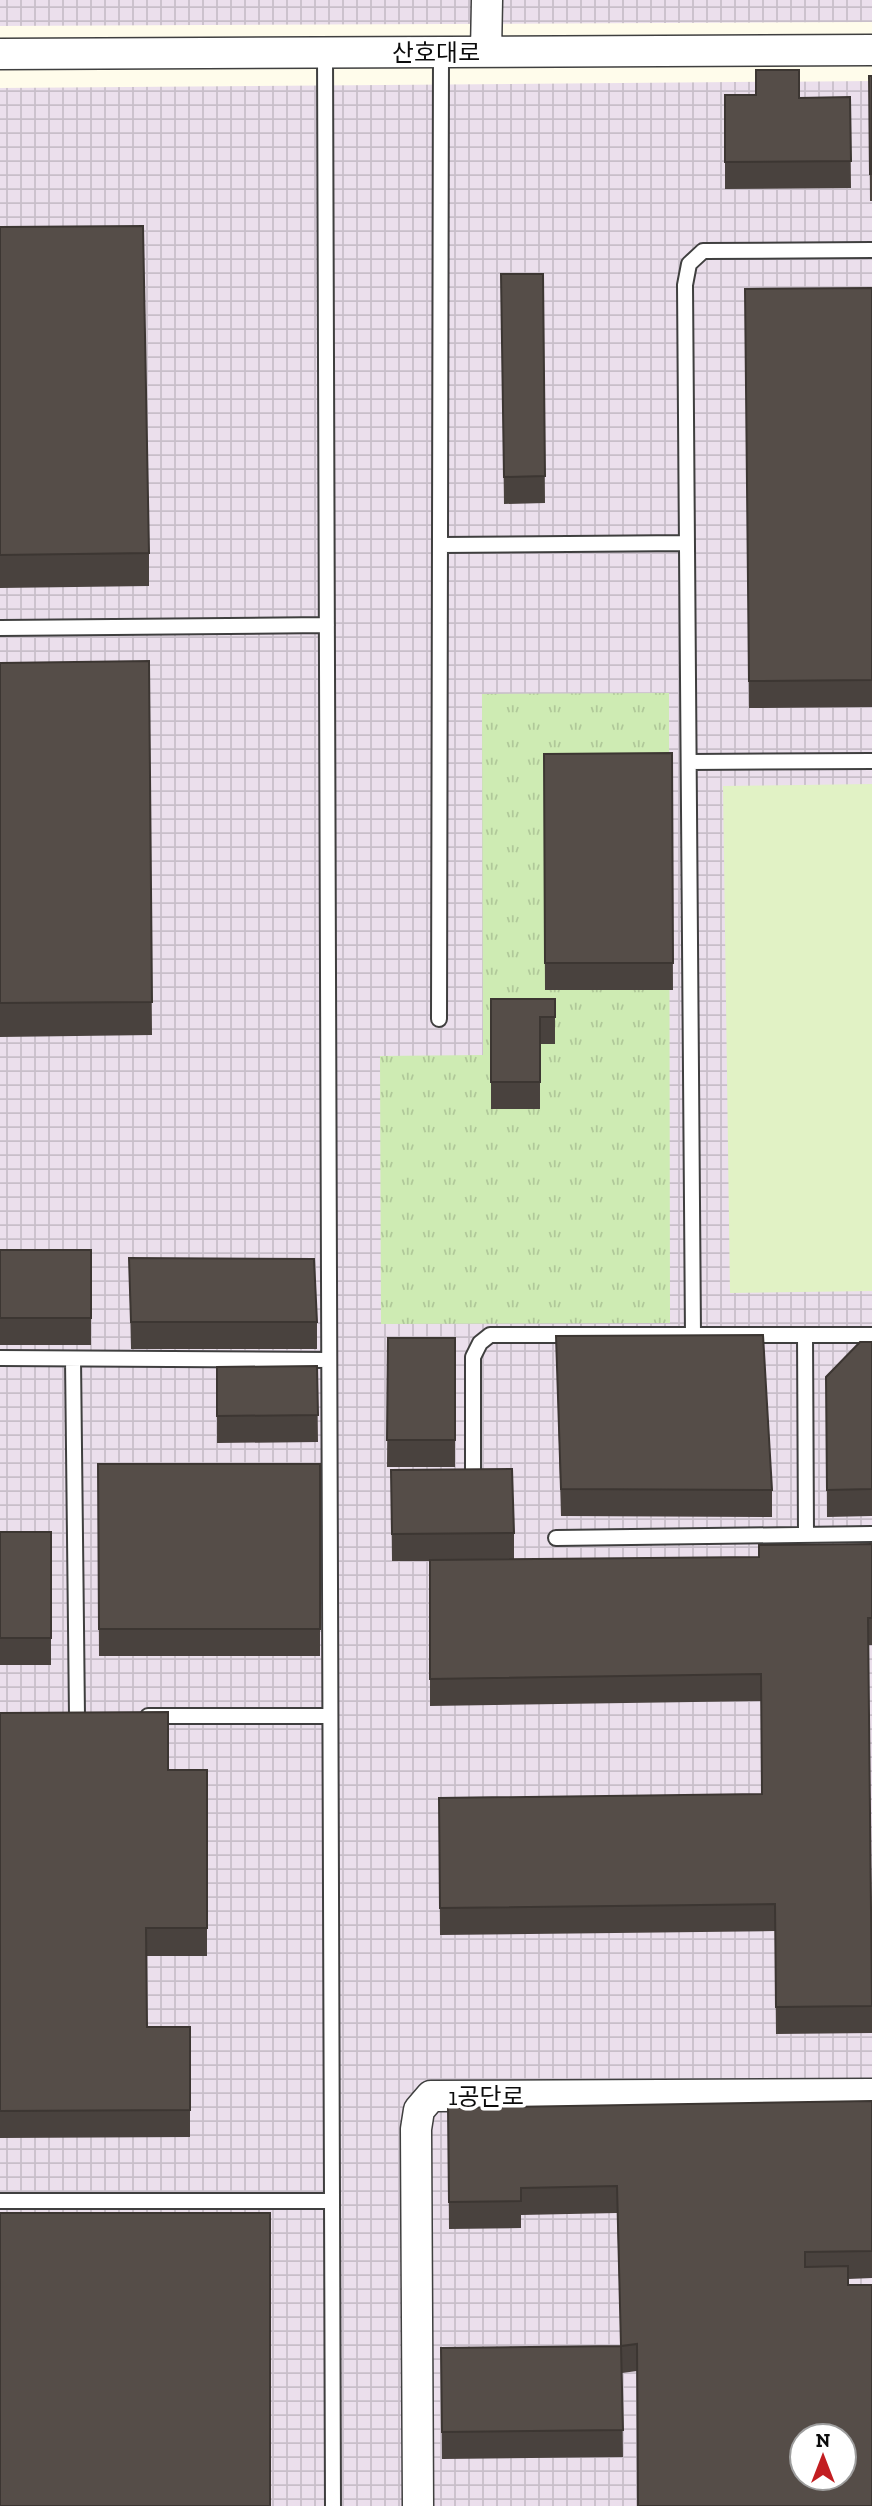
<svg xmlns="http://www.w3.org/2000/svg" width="872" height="2506" viewBox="0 0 872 2506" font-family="'Zilla Slab','Noto Sans KR',serif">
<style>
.industrial{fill:url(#industrial-grid);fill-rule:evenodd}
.grass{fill:url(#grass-tufts)}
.pitch{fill:#e1f2c5}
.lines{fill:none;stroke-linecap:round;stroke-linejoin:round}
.lane-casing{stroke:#3f3f3f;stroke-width:18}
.street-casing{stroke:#3f3f3f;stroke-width:33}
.lane{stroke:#fff;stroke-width:14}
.street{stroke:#fff;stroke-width:30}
.wall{fill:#49423e}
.building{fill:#554d48;stroke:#3c3632;stroke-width:2;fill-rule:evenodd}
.labels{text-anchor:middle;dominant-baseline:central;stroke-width:7;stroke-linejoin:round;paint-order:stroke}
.street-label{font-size:24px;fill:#0c0c0c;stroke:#fff}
</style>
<defs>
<pattern id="industrial-grid" width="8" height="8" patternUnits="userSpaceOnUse" patternTransform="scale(1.75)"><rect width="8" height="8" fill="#ebdfec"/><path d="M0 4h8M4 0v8" fill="none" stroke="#c8bec9"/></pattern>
<pattern id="grass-tufts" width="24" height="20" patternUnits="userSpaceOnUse" patternTransform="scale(1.75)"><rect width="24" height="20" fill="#ceebb3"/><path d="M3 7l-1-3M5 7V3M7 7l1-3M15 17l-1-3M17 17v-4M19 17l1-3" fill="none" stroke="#b0c899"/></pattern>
</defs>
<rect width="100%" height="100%" fill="#fffceb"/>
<path class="industrial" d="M0 0H872V22L0 26Z
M872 81V2506H0V88ZM802 2436H844V2478H802Z"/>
<path class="grass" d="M669 693 670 1323 381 1324 380 1056 483 1055 482 694Z"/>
<path class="pitch" d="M872 784V1291L730 1293 723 786Z"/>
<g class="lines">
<defs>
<path id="lane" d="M325 53 333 2506
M440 545 687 543
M0 628 327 625
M689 762 872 761
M439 1019 441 52
M693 1335 685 285 689 264 703 251 872 250
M805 1335 806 1534
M0 1358 329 1360
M73 1359 77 1716
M473 1475V1357L480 1343 490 1335H872
M556 1538 872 1534
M148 1716H330
M0 2201H332"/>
<path id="street" d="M486 52 487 0
M0 54 872 50
M418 2506 416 2129 419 2110 431 2096 872 2094"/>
</defs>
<use href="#lane" class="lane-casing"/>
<use href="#street" class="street-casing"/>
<use href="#lane" class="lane"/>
<use href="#street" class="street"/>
</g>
<path class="wall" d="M869 76H872V201H870Z
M725 95 799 98 850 97 851 188 725 189Z
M0 227 149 553V586L0 588Z
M501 274H543L545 503 504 504Z
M872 288V707L749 708 745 289Z
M149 661 152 1035 0 1037V663Z
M672 753 673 990H545L544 754Z
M491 999H555V1044H540V1109H491Z
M0 1250H91V1345H0Z
M129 1258 317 1322V1349H131Z
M556 1336 772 1490V1517L561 1516Z
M388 1338H455V1467H387Z
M872 1342V1516L827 1517 826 1377Z
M317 1366 318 1442 217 1443V1367Z
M98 1464H320V1656H99Z
M391 1470 514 1533V1559L759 1557 872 1544V1645H868L872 1938V2033L776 2034 775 1931 440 1935 439 1798 762 1794 761 1701 430 1706V1561H392Z
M0 1532H51V1665H0Z
M0 1713 168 1770H207V1956H146L147 2027H190V2137L0 2138Z
M872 2101V2278L848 2279 637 2371 622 2373 623 2457 442 2459 441 2348 621 2346 617 2213 521 2215V2228L449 2229 448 2108Z"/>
<path class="building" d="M756 70H799V98L850 97 851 161 725 162V95H756Z
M869 76H872V174H870Z
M143 226 149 553 0 555V227Z
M501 274H543L545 476 504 477Z
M872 288V680L749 681 745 289Z
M149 661 152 1002 0 1003V663Z
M672 753 673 963H545L544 754Z
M491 999H555V1017H540V1082H491Z
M0 1250H91V1318H0Z
M129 1258 314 1259 317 1322H131Z
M763 1335 772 1490 561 1489 556 1336Z
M388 1338H455V1440H387Z
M860 1342H872V1489L827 1490 826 1377Z
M317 1366 318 1415 217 1416V1367Z
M98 1464H320V1629H99Z
M512 1469 514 1533 392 1534 391 1470Z
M0 1532H51V1638H0Z
M872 1544V1618H868L872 2006 776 2007 775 1904 440 1908 439 1798 762 1794 761 1674 430 1679V1560L759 1557V1545Z
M168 1712V1770H207V1928H146L147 2027H190V2110L0 2111V1713Z
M872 2101V2251L805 2252V2267L848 2266V2285H872V2506H638L637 2344 621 2346 617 2186 521 2188V2201L449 2202 448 2108ZM802 2436H844V2478H802Z
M0 2213H270V2506H0Z
M621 2346 623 2430 442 2432 441 2348Z"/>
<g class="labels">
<g class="street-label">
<text x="436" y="52">산호대로</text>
<text x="486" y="2096">1공단로</text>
</g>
</g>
<g transform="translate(823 2457)"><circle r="33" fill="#ffffff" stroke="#9e9e9e" stroke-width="2"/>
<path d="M0-5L12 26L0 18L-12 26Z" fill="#c21e21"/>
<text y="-10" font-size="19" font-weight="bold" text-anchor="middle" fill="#0c0c0c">N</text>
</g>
</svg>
